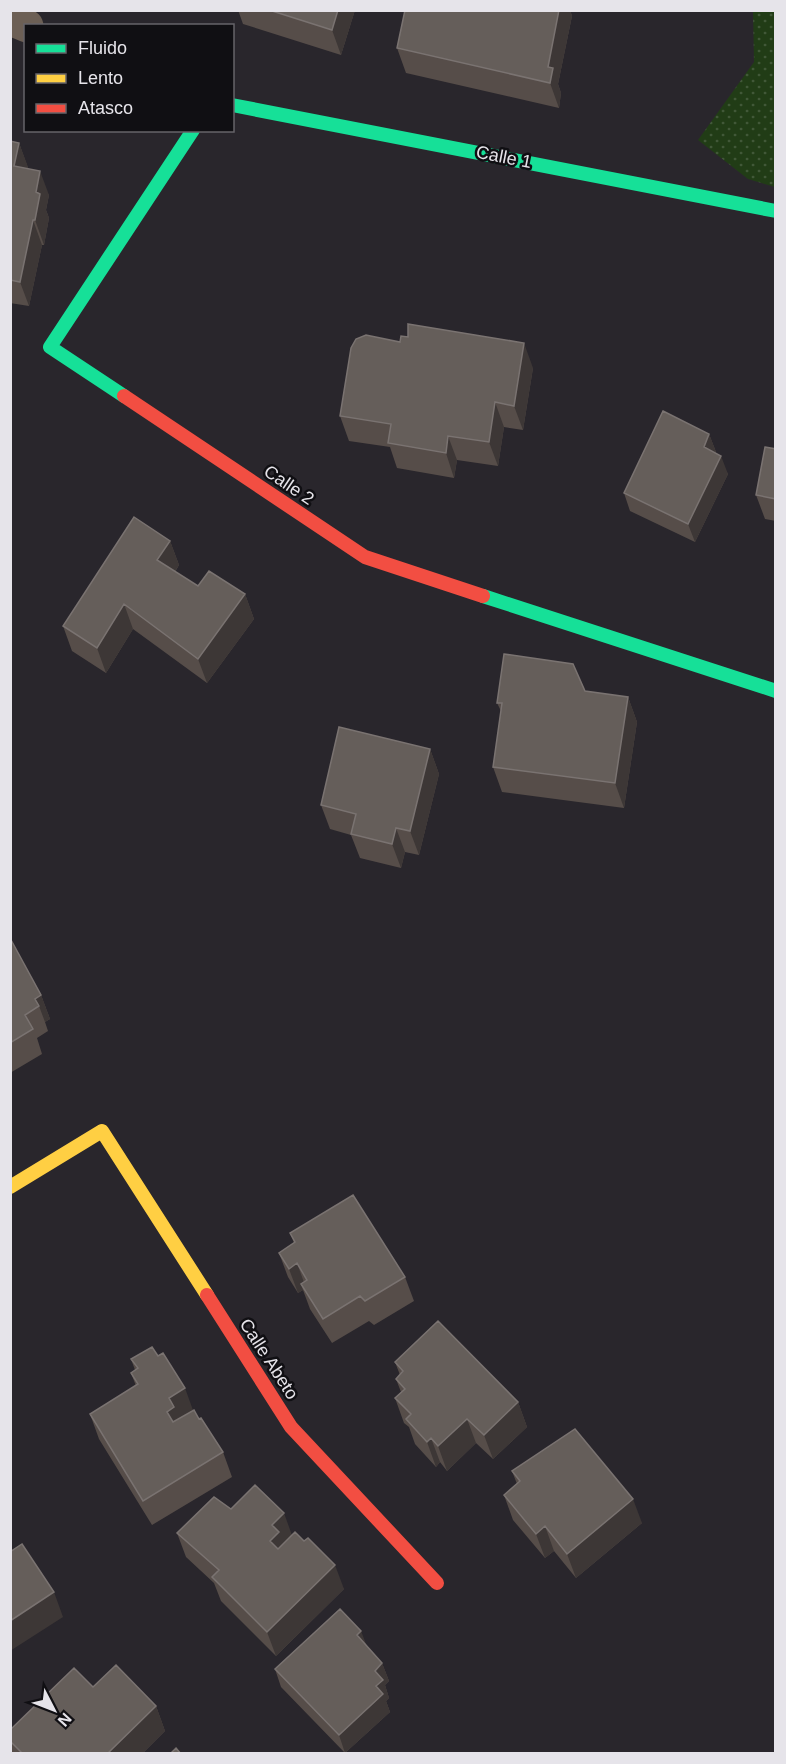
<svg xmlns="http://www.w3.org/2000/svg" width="786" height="1764" viewBox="0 0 786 1764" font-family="Helvetica,sans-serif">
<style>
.green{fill:url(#green-dots)}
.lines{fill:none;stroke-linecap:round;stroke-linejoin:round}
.street{stroke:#6c5f55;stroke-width:33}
.fast{stroke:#16e098;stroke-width:14}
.slow{stroke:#ffcf43;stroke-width:14}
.jam{stroke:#f24e42;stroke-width:14}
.wall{fill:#564d49}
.shaded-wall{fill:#3d3736}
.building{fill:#655e5a;stroke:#7a7371;stroke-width:1.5}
.labels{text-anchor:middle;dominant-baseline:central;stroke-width:5;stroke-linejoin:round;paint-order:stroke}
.street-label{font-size:18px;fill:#e6e4ea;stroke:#100f13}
</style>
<defs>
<pattern id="green-dots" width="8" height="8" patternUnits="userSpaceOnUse" patternTransform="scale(1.5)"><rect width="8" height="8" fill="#213c16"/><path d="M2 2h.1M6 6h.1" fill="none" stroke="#415838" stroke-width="1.8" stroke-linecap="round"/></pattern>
</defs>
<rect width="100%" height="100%" fill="#29262c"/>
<path class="green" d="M753 11H775V187L748 179 698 140 754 62Z"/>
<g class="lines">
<path class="street" d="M10 19 27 26"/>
<path class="fast" d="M232 105 776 211
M124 396 50 347 193 130
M483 596 776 691"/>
<path class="slow" d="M10 1187 102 1131 207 1295"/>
<path class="jam" d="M124 396 365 557 483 596
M207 1295 291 1427 437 1583"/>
</g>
<path class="wall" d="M238 10H355L341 55 243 24Z
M405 10H570L572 16 558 84 561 93 559 108 406 73 397 48Z
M10 141 19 143 28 168 49 195 46 210 49 218 44 245H42L29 306 10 303Z
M533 368 523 430 504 427 498 466 457 460 454 478 397 468 390 447 349 441 340 416Z
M709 434 716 452 715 453 728 474 695 542 630 511 624 493Z
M776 449V521L765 519 756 495Z
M170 541 179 565 175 572 198 586 245 594 254 619 207 683 133 629 106 673 72 651 63 626Z
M628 697 637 722 624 808 502 792 493 767 501 711 497 703Z
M430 749 439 774 419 855 405 852 401 868 360 858 351 835 330 829 321 805Z
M10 938 41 995 50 1019 45 1022 48 1031 37 1038 42 1054 10 1073Z
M290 1233 405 1277 414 1301 374 1325 369 1321 332 1343 310 1309 303 1290 298 1293 288 1277 279 1253 294 1243Z
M131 1359 193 1410 223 1452 232 1477 152 1525 99 1439 90 1414 136 1386 131 1373 135 1370Z
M395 1362 518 1402 527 1427 493 1459 476 1443 447 1471 440 1462 436 1467 415 1444 409 1427 404 1423 395 1398 401 1392 396 1379 400 1375Z
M512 1471 642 1523 576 1578 554 1551 545 1558 513 1520 504 1495 517 1484Z
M231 1509 292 1535 344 1589 276 1656 221 1601 214 1583 186 1557 177 1533Z
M366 1646 382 1663 389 1681 385 1685 389 1698 386 1701 390 1712 345 1753 281 1687 275 1669Z
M156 1706 165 1731 142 1754H11L10 1751V1730Z"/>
<path class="shaded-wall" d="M338 10H355L341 55 332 30Z
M559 10H570L572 16 558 84 561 93 559 108 550 83 548 67Z
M19 143 28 167 23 190 14 166Z
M40 171 49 195 46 210 49 218 44 245 35 220 36 192Z
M33 220 42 245 29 306 20 282Z
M524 343 533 368 523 430 514 406Z
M495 402 504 427 498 466 489 442Z
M709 434 716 452 710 465 704 447Z
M448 436 457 460 454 478 446 453Z
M721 456 728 474 695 542 688 524Z
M170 541 179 565 166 585 157 560Z
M245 594 254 619 207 683 198 659Z
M124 604 133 629 106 673 97 648Z
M628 697 637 722 624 808 615 783Z
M430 749 439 774 419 855 410 831Z
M396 828 405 852 401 868 392 844Z
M41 995 50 1019 45 1022 39 1006 35 999Z
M297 1263 306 1288 301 1284 303 1290 298 1293 289 1269Z
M185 1388 194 1413 176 1437 167 1412 169 1398Z
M518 1402 527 1427 493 1459 484 1435Z
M467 1419 476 1443 447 1471 438 1446Z
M431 1438 440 1462 436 1467 427 1442Z
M633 1499 642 1523 576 1578 567 1554Z
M284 1513 293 1538 279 1566 270 1541 272 1525Z
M545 1526 554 1551 545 1558 536 1534Z
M335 1565 344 1589 276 1656 267 1632Z
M54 1592 63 1617 10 1651V1621Z
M361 1631 368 1649 357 1635Z
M382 1663 389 1681 385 1685 389 1698 386 1701 390 1712 345 1753 339 1735 376 1686 375 1671Z
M156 1706 165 1731 142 1754H107Z"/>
<path class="building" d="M269 10H338L332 30Z
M405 10H559L548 67 553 68 550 83 397 48Z
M10 141 19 143 14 166 40 171 36 192 40 194 35 220H33L20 282 10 280Z
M408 324 524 343 514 406 495 402 489 442 448 436 446 453 388 443 391 424 340 416 351 348 356 339 366 335 400 342 401 336 408 337Z
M663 411 709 434 704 447 721 456 688 524 624 493Z
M765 447 776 449V499L756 495Z
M134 517 170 541 157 560 198 586 209 571 245 594 198 659 124 604 97 648 63 626Z
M504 654 573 664 585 691 628 697 615 783 493 767 502 703H497Z
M339 727 430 749 410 831 396 828 392 844 351 834 356 814 321 805Z
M10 938 41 995 35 999 39 1006 25 1015 33 1029 10 1043Z
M353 1195 405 1277 365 1301 360 1296 323 1319 301 1284 307 1280 297 1263 289 1269 279 1253 295 1242 290 1233Z
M438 1321 518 1402 484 1435 467 1419 438 1446 431 1438 427 1442 406 1419 411 1414 395 1398 405 1389 396 1379 403 1371 395 1362Z
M152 1347 158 1356 163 1353 185 1388 169 1398 174 1407 167 1412 173 1422 194 1410 199 1419 201 1418 223 1452 143 1501 90 1414 138 1384 131 1373 138 1368 131 1359Z
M575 1429 633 1499 567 1554 545 1526 536 1534 504 1495 520 1481 512 1471Z
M255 1485 284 1513 272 1525 279 1532 270 1541 278 1549 295 1532 304 1541 308 1538 335 1565 267 1632 212 1577 219 1570 177 1533 214 1497 231 1509Z
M22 1544 54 1592 10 1621V1552Z
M340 1609 361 1631 357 1635 382 1663 375 1671 383 1680 376 1686 383 1694 339 1735 275 1669Z
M116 1665 156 1706 107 1754H23L10 1741V1730L74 1668 93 1687Z
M176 1748 181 1754H170Z"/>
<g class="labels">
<g class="street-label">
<text transform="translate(504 157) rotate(11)">Calle 1</text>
<text transform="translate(289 485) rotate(34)">Calle 2</text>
<text transform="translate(269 1359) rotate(57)">Calle Abeto</text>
</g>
</g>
<rect width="786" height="1764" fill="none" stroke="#e6e4ea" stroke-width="24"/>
<rect x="24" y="24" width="210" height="108" fill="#100f13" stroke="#666469" stroke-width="1.5"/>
<rect x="36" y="44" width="30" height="9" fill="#16e098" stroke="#666469" stroke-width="1.5"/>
<text x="78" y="54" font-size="18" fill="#e6e4ea">Fluido</text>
<rect x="36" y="74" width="30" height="9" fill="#ffcf43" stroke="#666469" stroke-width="1.5"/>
<text x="78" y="84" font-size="18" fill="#e6e4ea">Lento</text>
<rect x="36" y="104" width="30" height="9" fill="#f24e42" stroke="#666469" stroke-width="1.5"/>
<text x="78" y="114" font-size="18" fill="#e6e4ea">Atasco</text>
<g transform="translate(54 1710) rotate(132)" stroke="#100f13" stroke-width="4.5" paint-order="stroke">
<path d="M0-4.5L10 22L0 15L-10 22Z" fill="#e6e4ea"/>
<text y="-9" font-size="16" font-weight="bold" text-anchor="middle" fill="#e6e4ea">N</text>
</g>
</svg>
